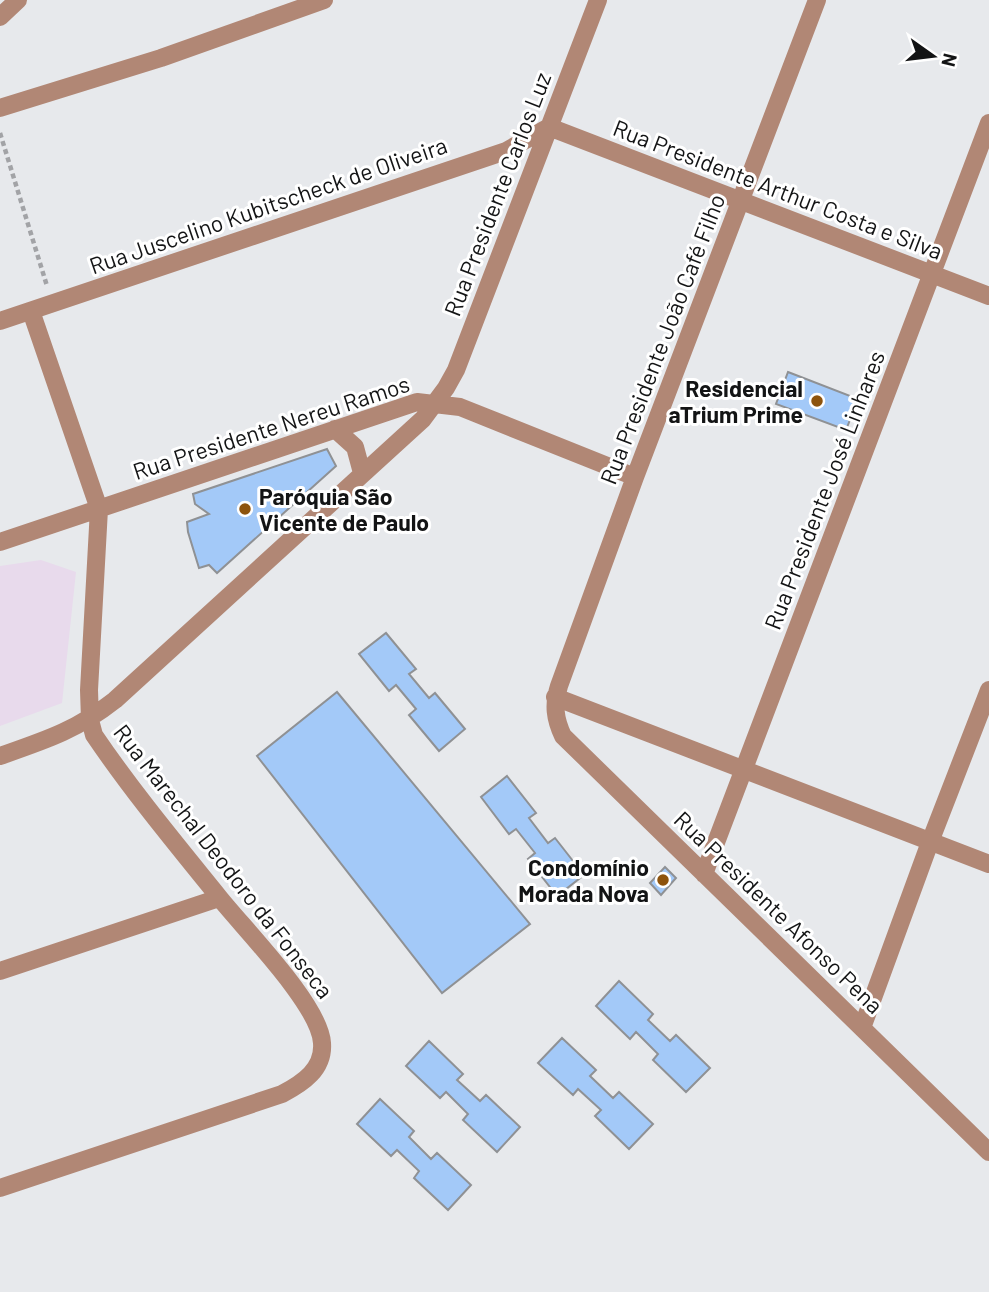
<svg xmlns="http://www.w3.org/2000/svg" width="989" height="1292" viewBox="0 0 989 1292" font-family="Barlow,sans-serif">
<style>
.education{fill:#e8daec}
.building{fill:#a3c9f8;stroke:#8f9194;stroke-width:2}
.lines{fill:none;stroke-linecap:round;stroke-linejoin:round}
.path{stroke:#a2a3a6;stroke-width:4.5;stroke-dasharray:5 3.5;stroke-linecap:butt}
.minor{stroke:#b18775;stroke-width:18}
.poi-dot{fill:#8d530d;stroke:#fff;stroke-width:2.5}
.labels{text-anchor:middle;dominant-baseline:central;stroke-width:6;stroke-linejoin:round;paint-order:stroke}
.street-label{font-size:23px;fill:#131415;stroke:#fff}
.poi-label{font-size:23px;font-weight:bold;fill:#131415;stroke:#fff;text-anchor:end}
</style>
<rect width="100%" height="100%" fill="#e7e9ec"/>
<path class="education" d="M41 560 76 572 62 703 0 726V566Z"/>
<path class="building" d="M788 372 858 399 846 430 776 404Z
M327 449 336 466 217 573 209 565 199 568 188 532 187 522 209 514 195 504 193 494Z
M386 633 416 669 409 674 429 698 435 693 465 729 439 751 409 715 416 709 396 685 389 691 359 654Z
M337 692 530 924 442 993 257 756Z
M507 776 536 813 529 818 548 843 555 838 584 875 557 896 528 859 535 853 516 829 509 834 481 797Z
M665 867 676 878 661 895 650 883Z
M619 981 653 1014 648 1020 670 1041 676 1035 710 1068 686 1092 653 1060 658 1054 636 1032 630 1039 596 1006Z
M562 1038 596 1070 590 1076 613 1098 619 1092 653 1124 629 1149 595 1116 601 1110 578 1089 573 1095 538 1063Z
M429 1041 463 1074 457 1080 480 1101 486 1095 520 1127 497 1152 463 1120 468 1114 446 1092 440 1098 406 1066Z
M380 1099 414 1131 409 1137 431 1159 437 1153 471 1185 448 1210 414 1178 419 1171 397 1150 391 1156 357 1124Z"/>
<g class="lines">
<path class="path" d="M0 133 47 286"/>
<path class="minor" d="M817 0 635 477 559 686C553 705 555 719 563 736L989 1152
M0 17 18 0
M0 108 161 58 324 0
M549 127 989 296
M0 321 506 151 549 127
M335 429 355 447 362 473
M0 542 417 402 460 407 635 477
M555 697 989 864
M0 756C46 740 77 730 115 700L423 419 446 388 456 370 598 0
M704 874 989 123
M0 971 219 898
M862 1028 930 842 989 690
M0 1188 282 1094C303 1083 324 1069 322 1043 320 1005 244 929 218 896 176 844 132 791 94 735L90 720 89 690 99 509 31 311"/>
</g>
<g class="poi-dot">
<circle cx="817" cy="401" r="7"/>
<circle cx="245" cy="509" r="7"/>
<circle cx="663" cy="880" r="7"/>
</g>
<g class="labels">
<g class="street-label">
<text transform="translate(778 189) rotate(21)">Rua Presidente Arthur Costa e Silva</text>
<text transform="translate(497 194) rotate(-69)">Rua Presidente Carlos Luz</text>
<text transform="translate(268 205) rotate(-19)">Rua Juscelino Kubitscheck de Oliveira</text>
<text transform="translate(662 339) rotate(-69)">Rua Presidente João Café Filho</text>
<text transform="translate(271 427) rotate(-18)">Rua Presidente Nereu Ramos</text>
<text transform="translate(824 490) rotate(-69)">Rua Presidente José Linhares</text>
<text transform="translate(224 861) rotate(52)">Rua Marechal Deodoro da Fonseca</text>
<text transform="translate(779 912) rotate(44)">Rua Presidente Afonso Pena</text>
</g>
<g class="poi-label">
<text x="803" y="388">Residencial<tspan x="803" dy="26">aTrium Prime</tspan></text>
<text x="259" y="496" text-anchor="start">Paróquia São<tspan x="259" dy="26">Vicente de Paulo</tspan></text>
<text x="649" y="867">Condomínio<tspan x="649" dy="26">Morada Nova</tspan></text>
</g>
</g>
<g transform="translate(933 56) rotate(104)" stroke="#ffffff" stroke-width="5" paint-order="stroke">
<path d="M0-5L12 26L0 18L-12 26Z" fill="#131415"/>
<text y="-10" font-size="19" font-weight="bold" text-anchor="middle" fill="#131415">N</text>
</g>
</svg>
